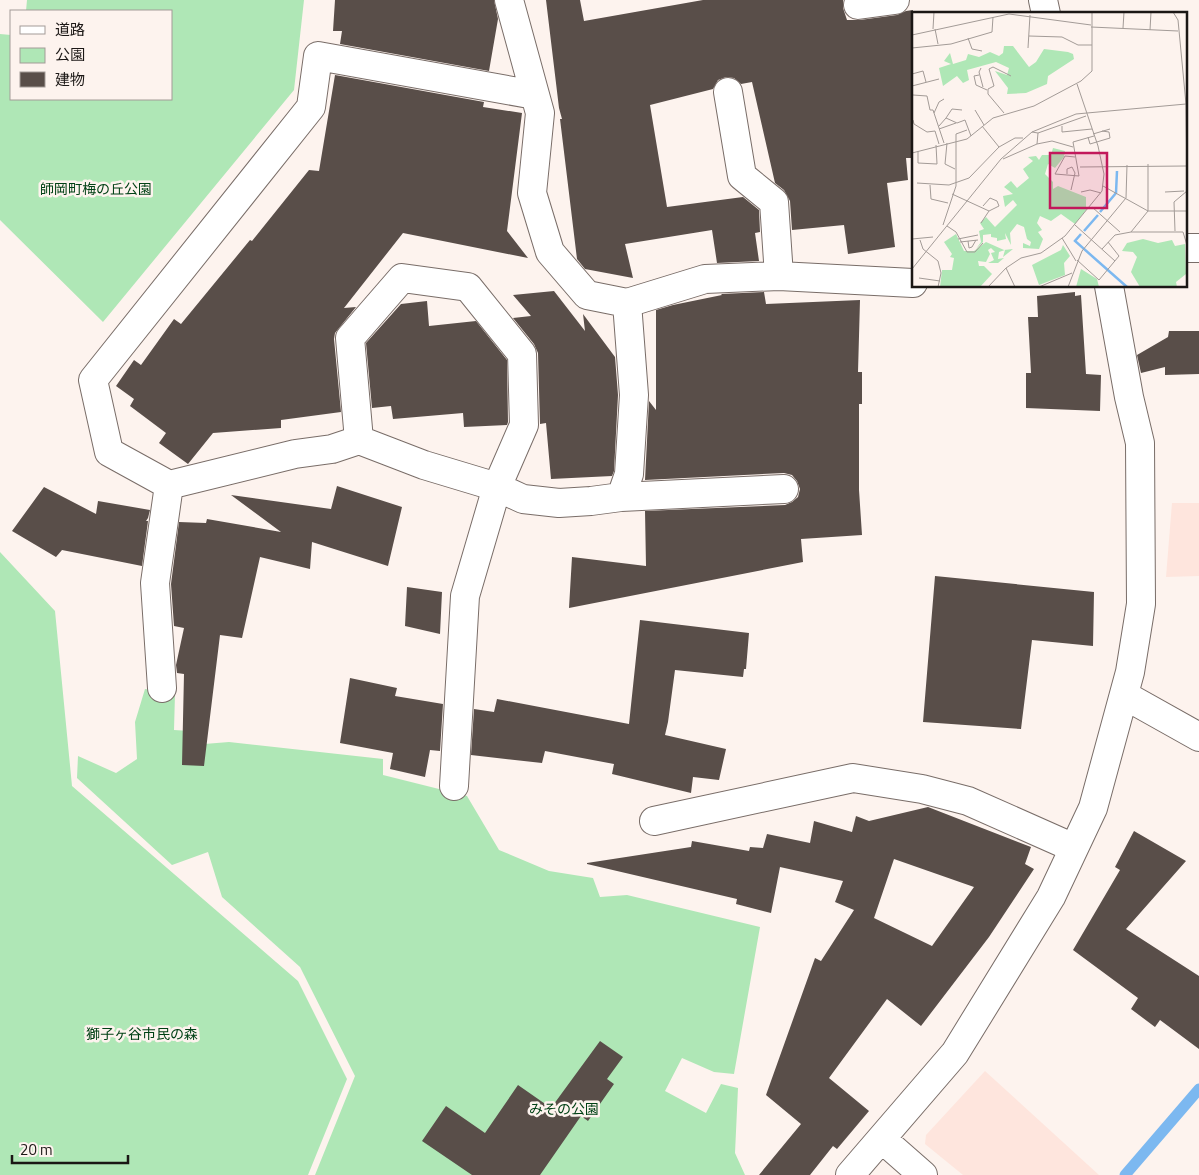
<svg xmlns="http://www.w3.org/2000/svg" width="1199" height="1175" viewBox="0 0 1199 1175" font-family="'Titillium Web','Noto Sans JP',sans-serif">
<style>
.industrial{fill:#fee5dd}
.green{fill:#afe7b6}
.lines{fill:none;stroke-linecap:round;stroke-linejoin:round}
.stream{stroke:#7cb8f0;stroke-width:11}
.building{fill:#594e49;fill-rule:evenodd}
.minor-casing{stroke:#796d68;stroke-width:30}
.minor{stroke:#fff;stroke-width:28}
.labels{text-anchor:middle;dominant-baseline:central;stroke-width:5;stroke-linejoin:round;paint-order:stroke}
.park-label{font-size:14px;fill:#004115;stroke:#fdf3ee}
.inset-river{fill:none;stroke:#7cb8f0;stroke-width:2.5}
.inset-road{fill:none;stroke:#a39b97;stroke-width:1}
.view{fill:#c2185b;fill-opacity:0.15;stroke:#c2185b;stroke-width:2.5}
.inset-edge{fill:none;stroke:#1b1715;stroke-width:2.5}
</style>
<rect width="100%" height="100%" fill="#fdf3ee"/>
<path class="industrial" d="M1172 503H1199V576L1166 577Z
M985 1071 1099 1175H963L925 1144 926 1135Z"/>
<path class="green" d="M27 0H304L294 90 103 322 0 220V34L11 35V99H171V11H26Z
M0 552 55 611 72 786 298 981 347 1079 308 1175H0Z
M145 689 175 694 174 730 190 731 192 745 229 742 383 759V775L467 796 499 850 549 871 593 878 600 897 627 895 760 927 734 1074 714 1072 682 1058 665 1091 706 1113 721 1084 738 1088 735 1153 745 1175H315L355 1076 300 967 222 897 208 852 172 865 77 778 78 756 116 773 137 759 135 722Z"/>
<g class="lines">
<path class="stream" d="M1125 1175 1199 1089"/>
</g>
<path class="building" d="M335 0H494L498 19 489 71 340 44 342 31H333Z
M546 0H580L584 21 703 0H843V8L847 20H860L897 15 906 11 913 10V158H906L908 180 887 183 895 247 848 254 844 225 792 230 790 201 784 190 775 183 752 82 741 84 734 78 726 77 718 80 713 89 650 105 667 207 743 197 759 210 760 232 755 233 759 261 717 263 712 230 625 244 633 278 585 269 577 259 560 119H562L559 108Z
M335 75 484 102 483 107 522 113 507 231 528 258 403 233 344 308 356 307 335 333 334 339 341 412 281 420V428L213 433 188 464 159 443 166 433 130 406 134 399 116 386 134 360 141 365 174 319 181 324 250 240 252 241 309 170 319 171Z
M554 291 585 331 583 314 615 357 618 395 614 471 612 476 551 479 546 423 540 424 538 353 534 344 513 318 531 316 513 295Z
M764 292 766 304 860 300 858 372H862V404H859V490L862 535 801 539 803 562 569 608 572 557 646 566 645 511 785 505 792 502 798 497 800 489 797 481 792 475 784 473 645 480 649 401 656 410V310L673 305 722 295 721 294Z
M1075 292V296L1081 295 1086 374 1101 375 1100 411 1026 408V373H1031L1028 317H1038L1037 296Z
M427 301 429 326 476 321 507 360 508 422 507 425 464 427 463 413 393 419 391 406 372 408 366 343 401 304Z
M1169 331H1199V374L1165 375V367L1141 373 1137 355 1168 337Z
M337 486 402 507 388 566 312 542 310 569 260 557 242 638 220 635 204 766 182 765 184 674 177 673 176 665 184 628 174 626 171 584 179 522 206 523 207 519 281 532 231 495 331 509Z
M44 487 96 514 98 501 150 510 148 518 146 521H148L142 566 62 550 56 557 12 531Z
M935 576 1094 592 1093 646 1032 640 1021 729 923 722Z
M407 587 442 592 440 634 405 626Z
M640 620 749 633 746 669H744L743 677 675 670 668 722 665 735 726 749 719 780 693 777 691 793 612 774 614 764 545 751 542 763 471 755 474 709 494 712 497 699 629 724Z
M350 678 397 688 395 696 443 704 440 751 430 750 425 777 390 769 393 753 340 743Z
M928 807 1031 847 1025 864 1034 869 989 937 921 1026 887 999 829 1078 869 1111 837 1149 833 1146 810 1175H759L801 1124 766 1095 815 958 821 961 854 910 835 902 843 881 780 867 771 913 736 904 737 899 587 864V863L691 847 692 841 749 851 750 847 763 848 767 834 810 843 814 821 852 832 856 816 869 821ZM894 859 974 887 932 946 874 918Z
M1134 831 1186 861 1126 929 1199 976V1049L1160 1020 1155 1027 1131 1009 1138 998 1073 950 1120 870 1115 867Z
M600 1041 623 1057 607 1079 614 1084 588 1121 581 1116 540 1175H472L422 1141 446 1106 485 1133 518 1085 551 1108Z"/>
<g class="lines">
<defs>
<path id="minor" d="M509 0 540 113 532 193 550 252 587 295 627 303 705 279 779 276 913 283
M1043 0 1046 14
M858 5 895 0
M728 92 742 176 774 202 779 276
M535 95 318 56 311 107 93 380 109 452 169 485 295 454 332 449 359 440 424 465 497 487 523 499 559 503 591 501 621 497 629 474 634 395 627 303
M1185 248H1199
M359 440 350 338 402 278 468 287 522 354 524 425 497 487 465 596 454 786
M621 497 784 489
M162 688 155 583 169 485
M1124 695 1199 737
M654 821 853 778 922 789 968 801 1074 848
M882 1139 923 1175
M850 1175 955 1053 1051 897 1093 808 1130 672 1141 604 1140 443 1129 397 1109 286"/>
</defs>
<use href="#minor" class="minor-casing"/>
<use href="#minor" class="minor"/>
</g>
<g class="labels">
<g class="park-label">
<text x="96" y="188">師岡町梅の丘公園</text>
<text x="142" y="1033">獅子ヶ谷市民の森</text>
<text x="564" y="1108">みその公園</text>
</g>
</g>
<g transform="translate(912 12)">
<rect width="275" height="275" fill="#fdf3ee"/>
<path d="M92 34H101L117 55 124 50 132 37 156 40 161 42 162 47 136 64 135 72 114 81 95 82 96 76 83 59 95 63 97 56 84 50 55 58 57 68 51 71 45 64 31 74 27 56 39 52 32 49 38 41 41 52 54 48 56 42 67 45 78 40 87 44 91 41ZM141 136 153 139 152 145 143 156 136 152 133 162 141 170V177L146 174 174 185V198L163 212 149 202 139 209 128 204 125 211 130 218 126 220 131 227 127 237 111 236V231L118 234 119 230 115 227 112 215 105 212 98 221 99 233 93 221 94 227 85 229V233V226L79 225V222L71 223V230L64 237 69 230 67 219 72 217 68 211 74 205 83 215 105 193 101 188 93 195 91 184 101 182 92 175 99 169 105 176 117 166 111 157 121 149 116 145 124 144 127 148 130 143H139ZM44 222 52 239H62L74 230 92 238 101 237 91 245 93 238 87 240 86 247 92 246 86 251H76L82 248 79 241 83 240 79 236 76 238 78 242 74 250 66 249 67 254H72L80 262 68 275H28L30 258H40L42 246 38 245 40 242 32 230ZM231 227 246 231 260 228 263 234 273 232 274 262 264 270 265 275H228L219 260 225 245 221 240 210 239 215 231ZM151 233 158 244 152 251 153 263 127 273 120 253 149 238ZM169 257 185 267 187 275H164Z" fill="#afe7b6"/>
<path class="inset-river" d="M188 200 204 181 205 159M172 219 186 203M169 222 163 229 215 275"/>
<path class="inset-road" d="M261 0 266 8 274 92 275 172M179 15 266 19M211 16 212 0M21 17 22 0M23 17 26 32M238 18 239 0M0 23 97 2 179 13M117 24 150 25 166 33H180M56 26 60 37 70 39M0 36 39 32 80 20 81 5M116 36 118 3M69 56 67 60 71 75M0 62 11 59 14 70M67 63 62 64 64 73 75 78M0 74 27 67M1 83 15 84 18 98H21L32 131M63 98 72 113M22 101 27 90 32 87M92 101 76 82V77L82 74 77 57 81 55 99 64M34 106 40 97 50 98M1 108 2 112 15 120 23 119 27 132M27 114 34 106 45 111 53 108 59 124M70 114 87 135M150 114V120L180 117M27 117 44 111M120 120 126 121 125 132 140 129 161 135M126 121 174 104M181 122 198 117M176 125 178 132 198 126 197 120 190 119M35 131 33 152 43 157M6 139V151L25 152 24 133M0 141 55 127 81 106 122 94 169 69 180 59V0M163 145 153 144 143 162 167 164 161 130 182 124M91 147 125 132M168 155 274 154M155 162V157L160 155 163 161 159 178M5 171 37 173 57 166 87 135 103 126H111M18 173 19 187 36 191M191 174 236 199H275M169 180 178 178 189 181M253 180 272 179M40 182 77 199M180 195 208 220M69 211 77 199 87 194 85 189 78 186 71 194M31 213 44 174V122L55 118M163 213 203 249M35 214 44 220 55 240H63L71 231M263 219 262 190 275 179M219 220 236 199V152M150 226 164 249M0 227 21 225M46 227 66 223M8 228 11 237 26 249 29 261 26 275M56 229 57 236 60 235 64 228M48 230 66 228M190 237 203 223 219 220H271L275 233M165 248 187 268 207 244 196 230M94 256 103 275M0 257 89 147 120 120 164 102 274 92M7 266 28 269M76 275 94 256 109 246 129 241 153 224 190 179 192 162 186 134 165 72M127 275 160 261M156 275 170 239 214 186 215 153"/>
<path class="view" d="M138 141H195V196H138Z"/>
<rect width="275" height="275" class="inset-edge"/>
</g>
<rect x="10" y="10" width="162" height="90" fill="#fdf3ee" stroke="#a39b97"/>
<rect x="20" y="26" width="25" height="8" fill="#ffffff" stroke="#a39b97"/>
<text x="55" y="35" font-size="15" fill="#1b1715">道路</text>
<rect x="20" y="48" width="25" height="15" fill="#afe7b6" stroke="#a39b97"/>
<text x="55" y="60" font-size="15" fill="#1b1715">公園</text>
<rect x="20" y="72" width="25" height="15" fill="#594e49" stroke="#a39b97"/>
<text x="55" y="85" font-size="15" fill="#1b1715">建物</text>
<path d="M12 1155v8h116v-8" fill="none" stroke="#1b1715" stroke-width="2.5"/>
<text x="20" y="1155" font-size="15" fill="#1b1715" stroke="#fdf3ee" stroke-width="4" paint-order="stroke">20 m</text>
</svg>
